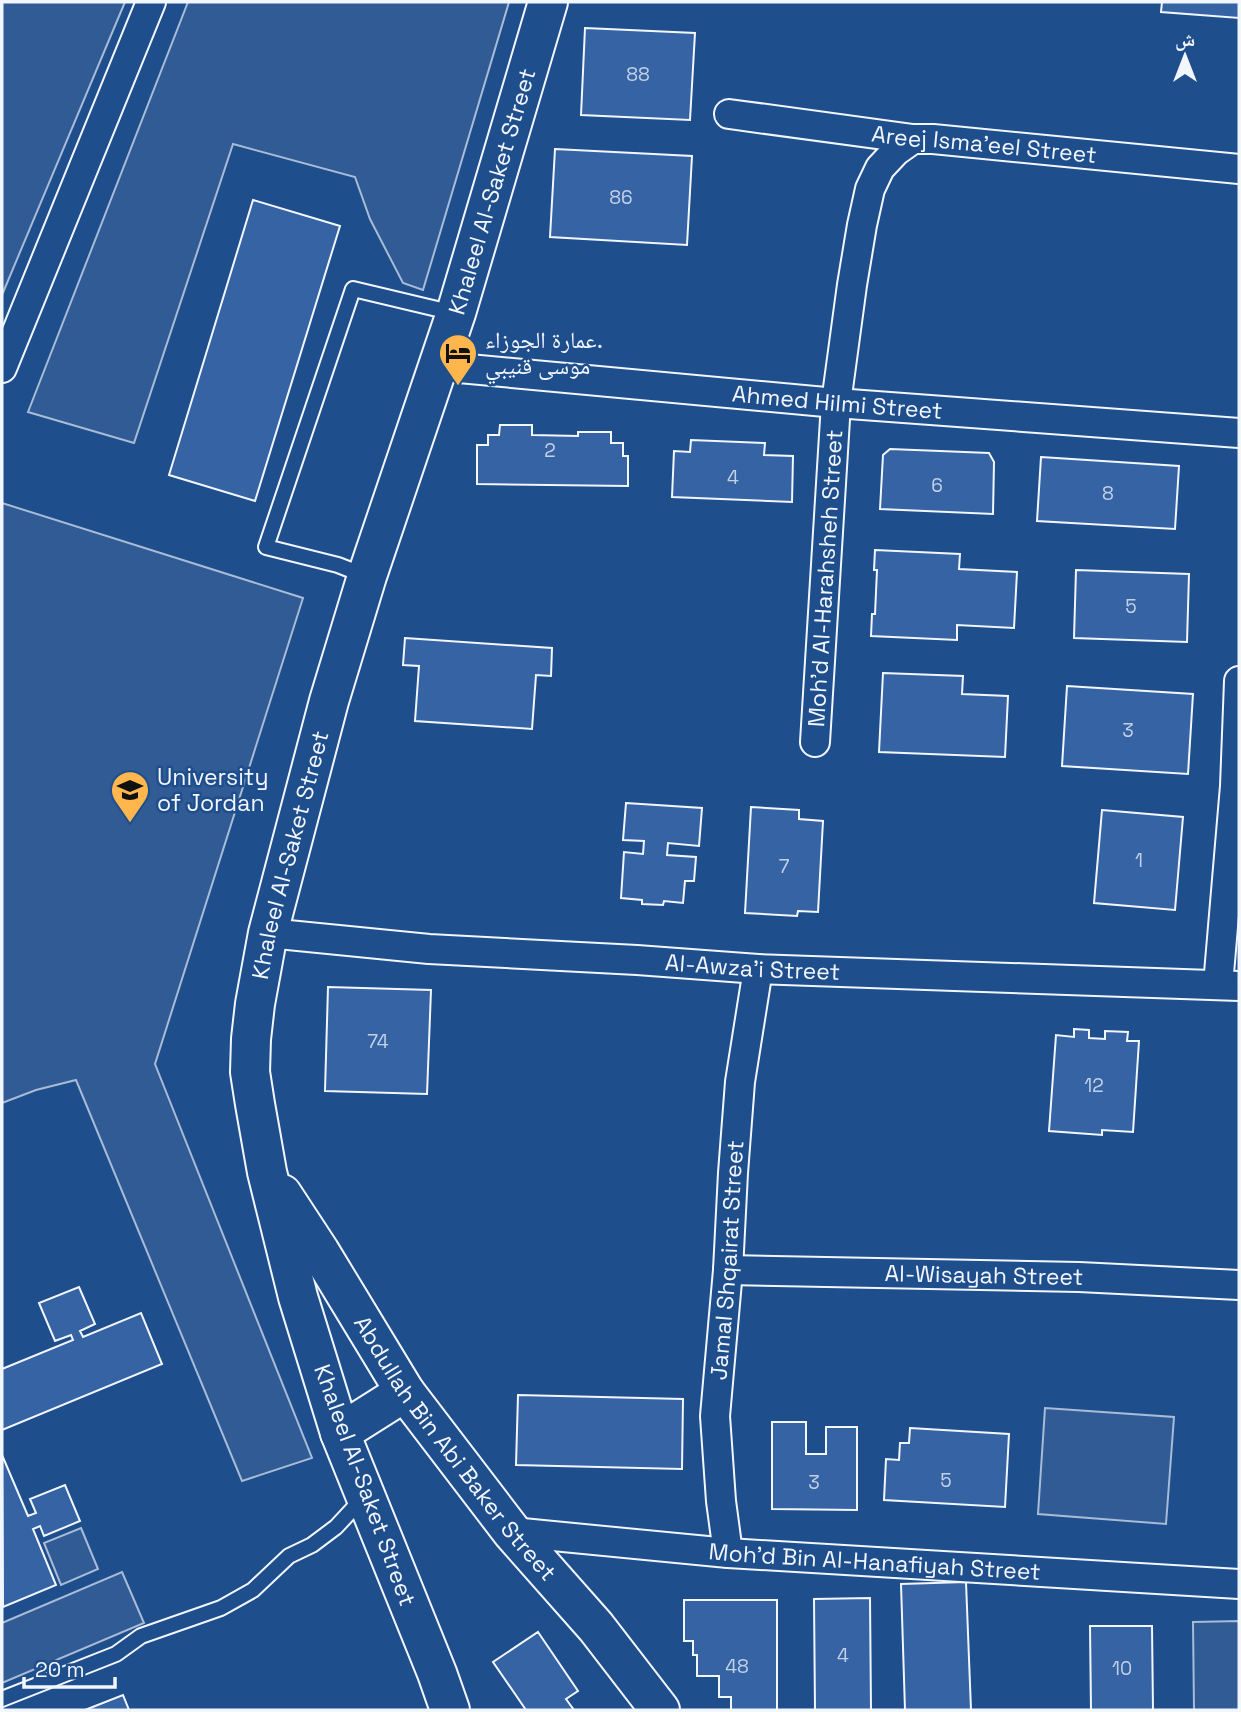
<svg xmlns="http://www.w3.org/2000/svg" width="1241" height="1712" viewBox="0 0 1241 1712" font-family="'Space Grotesk','Noto Naskh Arabic',sans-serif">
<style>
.green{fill:#305b95;stroke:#a8bbd7;stroke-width:2}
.building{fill:#3563a3;stroke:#f2f6ff;stroke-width:2}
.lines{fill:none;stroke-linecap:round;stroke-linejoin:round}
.lane-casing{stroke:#f2f6ff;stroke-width:18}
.street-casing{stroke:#f2f6ff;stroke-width:32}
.secondary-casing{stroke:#f2f6ff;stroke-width:42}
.lane{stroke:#1f4e8c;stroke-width:14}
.street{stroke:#1f4e8c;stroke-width:28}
.secondary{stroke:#1f4e8c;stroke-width:38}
.labels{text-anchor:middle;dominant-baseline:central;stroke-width:5;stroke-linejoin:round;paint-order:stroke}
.number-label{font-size:19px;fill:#c3d1e8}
.street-label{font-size:23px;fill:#f2f6ff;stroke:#1f4e8c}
.poi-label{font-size:23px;fill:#f2f6ff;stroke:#1f4e8c;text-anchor:start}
</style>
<rect width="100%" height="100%" fill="#1f4e8c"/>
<path class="green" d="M2 2H125L2 295Z
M188 2H509L423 290 403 283 370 219 355 177 233 144 134 443 28 412Z
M2 503 303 598 155 1064 312 1458 242 1481 76 1080 36 1090 2 1103Z
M1045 1408 1174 1417 1166 1524 1038 1514Z
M81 1528 98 1569 61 1585 44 1543Z
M122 1572 144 1623 2 1683V1623Z
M1239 1621V1710H1194L1193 1622Z"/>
<path class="building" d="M1162 2H1239V18L1161 12Z
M585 28 695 33 690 120 581 115Z
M555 149 692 156 687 245 550 237Z
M253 200 340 226 255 501 169 475Z
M500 425H532V435L578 436V432H611V443H623V456H628V486L477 484V445H488V435H499Z
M691 440 765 443 764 455 793 456 792 502 672 497 674 451 690 452Z
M890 449 989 453 994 462 993 514 880 509 883 455Z
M1041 457 1179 466 1175 529 1037 521Z
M875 550 960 554 959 569 1017 572 1014 628 957 625V640L871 636 872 614H875L877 570H874Z
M1076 570 1189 574 1187 642 1074 638Z
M405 638 552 648 551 676 536 675 532 729 415 721 419 666 403 665Z
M883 673 963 676 962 694 1008 696 1005 757 879 752Z
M1067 686 1193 694 1188 774 1062 766Z
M626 803 702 808 699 846 668 843 667 855 696 857 694 881H685L683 903 664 901 663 905 642 904V900L621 898 624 852 643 854 644 841 623 840Z
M751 807 799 810V819L823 821 818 912 798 911 797 916 745 913Z
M1102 810 1183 817 1175 910 1094 903Z
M328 987 431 990 427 1094 325 1091Z
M1074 1029 1089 1030V1038L1105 1039V1031L1128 1032 1127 1041H1139L1133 1132 1102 1130V1135L1049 1131 1056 1035 1074 1037Z
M79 1287 95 1324 80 1331 83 1337 141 1313 162 1364 2 1430V1369L73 1340 71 1335 55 1341 39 1303Z
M518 1395 683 1399 682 1469 516 1465Z
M772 1422H806V1454H826V1427H857V1510L772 1509Z
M910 1428 1009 1434 1005 1507 884 1500 886 1459 899 1460 900 1443H909Z
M2 1455 28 1516 36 1513 30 1499 65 1485 80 1521 44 1536 40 1526 33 1529 56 1585 3 1607Z
M966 1582 971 1710H905L901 1584Z
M870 1598 871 1710H815L814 1599Z
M684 1600H777V1710H731V1697H719V1676H697V1655H693V1641H684Z
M1090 1626H1152L1153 1710H1091Z
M538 1632 578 1691 566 1699 574 1710H526L493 1662Z
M123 1695 129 1710H85Z"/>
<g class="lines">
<defs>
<path id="lane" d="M366 576 338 565 266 547 353 289 454 313
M2 1699 116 1654 141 1636 221 1608 253 1590 289 1556 312 1545 336 1527 362 1499"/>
<g id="street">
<path id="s1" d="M729 114 913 139H933L1239 169"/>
<path id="s2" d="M437 366 836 403 1239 433"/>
<path d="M2 368 151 2"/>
<path id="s3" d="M815 742 836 403 852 285 862 225 870 189 880 168 896 151 913 139"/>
<path id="s4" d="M268 933 429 949 637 960 758 969 1239 986"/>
<path d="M1218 985 1235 786 1239 681"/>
<path id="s5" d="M728 1270 1079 1277 1239 1285"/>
<path id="s6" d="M512 1532 728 1553 1239 1584"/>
<path id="s7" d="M728 1553 721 1501 715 1416 728 1270 733 1173 740 1082 758 969"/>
</g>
<g id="secondary">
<path id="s8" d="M282 1194 320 1252 405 1392 512 1532 596 1627 660 1710"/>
<path d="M340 1433 405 1392"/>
<path id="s9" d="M450 1710 437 1673 340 1433 298 1297 267 1172 255 1104 250 1072 251 1039 255 1004 268 933 329 701 367 576 456 313 548 2"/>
</g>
</defs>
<use href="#lane" class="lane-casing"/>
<use href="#street" class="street-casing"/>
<use href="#secondary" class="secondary-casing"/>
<use href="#lane" class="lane"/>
<use href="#street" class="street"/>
<use href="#secondary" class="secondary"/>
</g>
<defs>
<symbol id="hotel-pin" viewBox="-11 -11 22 30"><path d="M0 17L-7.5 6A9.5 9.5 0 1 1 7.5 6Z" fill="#ffb74d" stroke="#1f4e8c"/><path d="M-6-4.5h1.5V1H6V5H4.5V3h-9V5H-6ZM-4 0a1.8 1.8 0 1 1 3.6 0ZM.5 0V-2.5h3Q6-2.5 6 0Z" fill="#111"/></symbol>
<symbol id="university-pin" viewBox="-11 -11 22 30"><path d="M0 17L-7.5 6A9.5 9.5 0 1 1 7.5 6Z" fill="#ffb74d" stroke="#1f4e8c"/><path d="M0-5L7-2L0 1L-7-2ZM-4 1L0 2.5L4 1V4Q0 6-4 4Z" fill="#111"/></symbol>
</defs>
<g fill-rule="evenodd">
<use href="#hotel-pin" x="436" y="331" width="44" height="60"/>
<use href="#university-pin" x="108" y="768" width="44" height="60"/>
</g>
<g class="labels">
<g class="number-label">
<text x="638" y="74">88</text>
<text x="621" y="197">86</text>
<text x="550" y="450">2</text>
<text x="733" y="477">4</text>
<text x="937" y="485">6</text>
<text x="1108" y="493">8</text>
<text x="1131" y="606">5</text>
<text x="1128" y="730">3</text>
<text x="1139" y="860">1</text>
<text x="784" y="866">7</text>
<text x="378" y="1041">74</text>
<text x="1094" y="1085">12</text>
<text x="946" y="1480">5</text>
<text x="814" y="1482">3</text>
<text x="843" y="1655">4</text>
<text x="737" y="1666">48</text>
<text x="1122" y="1668">10</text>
</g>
<g class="street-label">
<text stroke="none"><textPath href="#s1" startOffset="257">Areej Isma’eel Street</textPath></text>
<text stroke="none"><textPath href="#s9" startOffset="1586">Khaleel Al-Saket Street</textPath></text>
<text stroke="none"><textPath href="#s2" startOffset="402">Ahmed Hilmi Street</textPath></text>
<text stroke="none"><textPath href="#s3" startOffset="164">Moh'd Al-Harahsheh Street</textPath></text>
<text stroke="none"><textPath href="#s9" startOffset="892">Khaleel Al-Saket Street</textPath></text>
<text stroke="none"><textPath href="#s4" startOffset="486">Al-Awza'i Street</textPath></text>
<text stroke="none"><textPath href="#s7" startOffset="294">Jamal Shqairat Street</textPath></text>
<text stroke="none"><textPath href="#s5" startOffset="256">Al-Wisayah Street</textPath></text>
<text stroke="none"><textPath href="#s8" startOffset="308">Abdullah Bin Abi Baker Street</textPath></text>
<text transform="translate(365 1485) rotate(70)">Khaleel Al-Saket Street</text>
<text stroke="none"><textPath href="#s6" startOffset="364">Moh'd Bin Al-Hanafiyah Street</textPath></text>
</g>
<g class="poi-label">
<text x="485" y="340">عمارة الجوزاء.<tspan x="485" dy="26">موسى قنيبي</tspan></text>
<text x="157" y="777">University<tspan x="157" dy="26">of Jordan</tspan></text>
</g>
</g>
<rect width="1241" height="1712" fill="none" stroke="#f2f6ff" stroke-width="7"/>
<g transform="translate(1185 56)" stroke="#1f4e8c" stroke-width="5" paint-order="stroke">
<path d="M0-5L12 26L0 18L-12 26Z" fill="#f2f6ff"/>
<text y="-10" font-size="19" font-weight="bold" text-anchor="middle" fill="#f2f6ff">ش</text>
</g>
<path d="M24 1677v10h91v-10" fill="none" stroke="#f2f6ff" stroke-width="3.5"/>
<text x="35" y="1677" font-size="21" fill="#f2f6ff" stroke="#1f4e8c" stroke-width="5" paint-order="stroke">20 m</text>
</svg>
